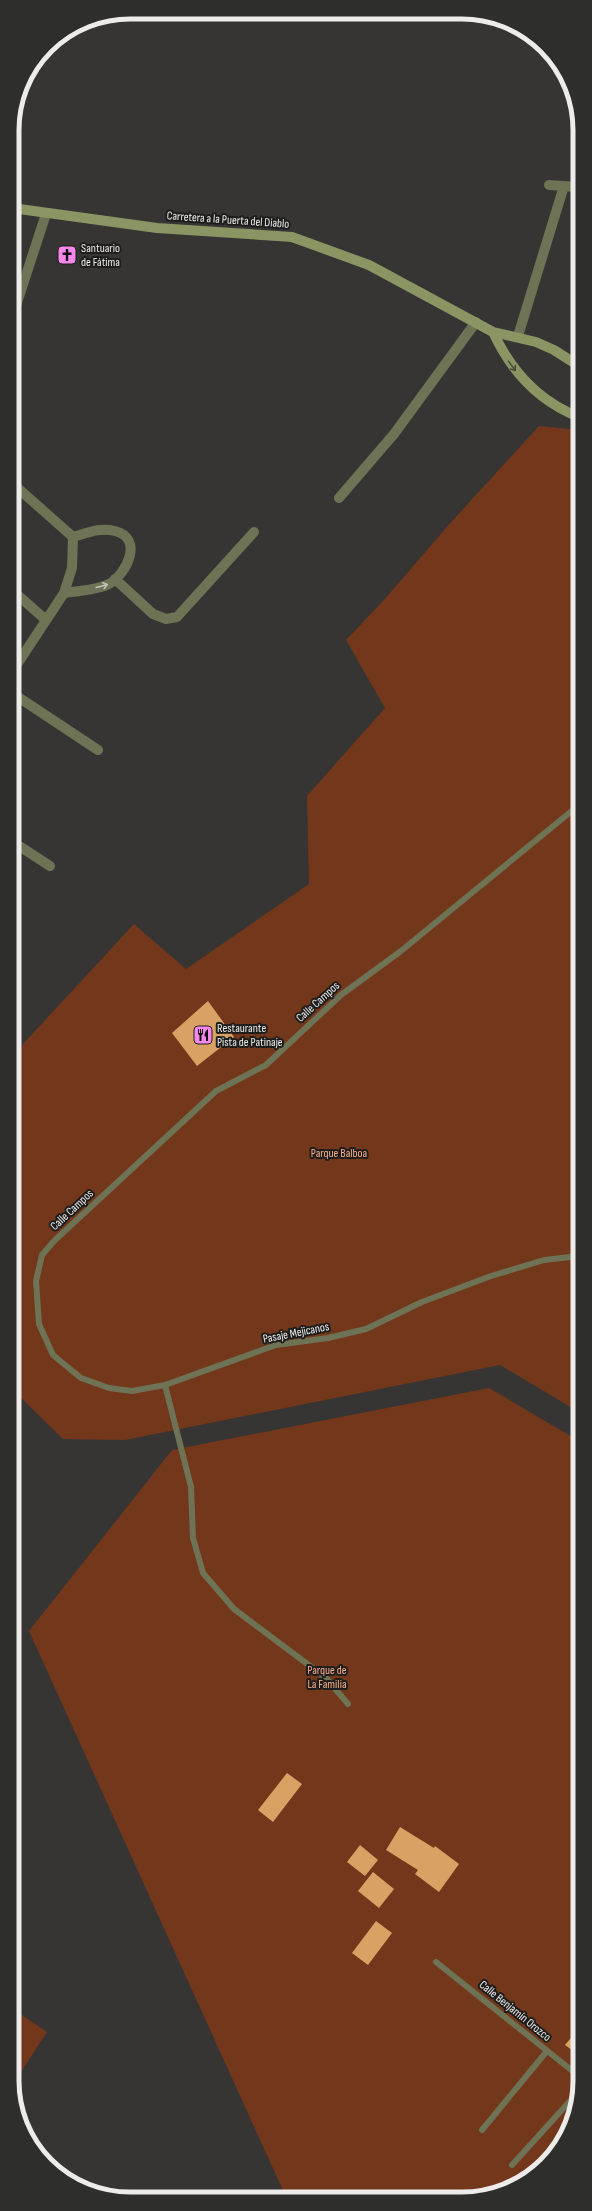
<svg xmlns="http://www.w3.org/2000/svg" width="592" height="2211" viewBox="0 0 592 2211" font-family="'Sofia Sans Condensed',sans-serif">
<style>
.green{fill:#73371b}
.building{fill:#d9a265}
.lines{fill:none;stroke-linecap:round;stroke-linejoin:round}
.lane{stroke:#6d7354;stroke-width:6}
.street{stroke:#6d7354;stroke-width:10}
.secondary{stroke:#8b9564;stroke-width:10}
.oneway{stroke:#494d39}
.oneway2{stroke:#c0c2b6}
.labels{text-anchor:middle;dominant-baseline:central;stroke-width:4;stroke-linejoin:round;paint-order:stroke}
.street-label{font-size:12px;fill:#edeceb;stroke:#1d1d1c}
.poi-label{font-size:12px;fill:#edeceb;stroke:#1d1d1c;text-anchor:start}
.park-label{font-size:12px;fill:#ffaf8c;stroke:#1d1d1c}
.rim{fill:none;stroke:#edeceb;stroke-width:5}
</style>
<rect width="100%" height="100%" fill="#363533"/>
<path class="green" d="M539 426 579 430V1412L500 1365 125 1440 63 1439 13 1390V1064L23 1044 134 924 186 969 309 884 307 796 385 708 346 640 383 601 453 520Z
M489 1388 579 1441 580 2089 571 2126 551 2159 521 2183 478 2198 286 2197 29 1631 172 1450Z
M13 2009 47 2032 13 2084Z"/>
<path class="building" d="M208 1001 234 1037 197 1066 172 1033Z
M287 1773 302 1784 273 1822 258 1810Z
M400 1827 434 1848 435 1846 459 1864 439 1892 415 1874 418 1870 386 1850Z
M360 1845 378 1860 365 1876 347 1862Z
M373 1872 394 1889 379 1908 358 1891Z
M376 1921 392 1933 368 1965 352 1953Z
M580 2027V2056L565 2045Z"/>
<g class="lines">
<path class="lane" d="M579 805 401 951 341 995 266 1065 216 1091 54 1241 42 1255 36 1281 39 1324 53 1355 81 1378 109 1388 132 1391 165 1385 276 1345 328 1338 366 1329 422 1302 491 1276 544 1260 579 1256
M165 1385 191 1487 193 1538 203 1573 234 1609 326 1678 348 1704
M436 1962 580 2077
M482 2130 547 2051
M512 2165 580 2090"/>
<path class="street" d="M12 138 21 84
M549 185 579 187
M12 318 46 214
M518 336 564 186
M571 360 579 356
M12 483 73 537 72 568 64 593 12 672
M339 498 394 434 476 322
M115 579 153 614 166 619 177 617 254 532
M12 590 46 620
M64 593C78 591 97 590 109 584 127 574 144 538 115 531 100 527 87 533 73 537
M12 693 98 750
M13 842 50 866"/>
<path class="secondary" d="M12 208 157 228 292 237 369 265 493 332 536 342 554 350 579 366
M493 332C511 371 538 401 579 417"/>
</g>
<defs><path id="oneway-shaft" d="M-6 0H5M1.5-3L5.5 0L1.5 3" fill="none" stroke-width="1.6" stroke-linecap="round" stroke-linejoin="round"/></defs>
<use class="oneway" href="#oneway-shaft" transform="translate(512 366) rotate(54)"/>
<use class="oneway2" href="#oneway-shaft" transform="translate(102 586) rotate(-15)"/>
<defs>
<symbol id="church-square" viewBox="-11 -11 22 22"><rect x="-9" y="-9" width="18" height="18" rx="4" fill="#f688ec" stroke="#1d1d1c"/><path d="M-1.2-6h2.4v3.5h3.3v2.4h-3.3V6h-2.4V-.1h-3.3v-2.4h3.3Z" fill="#111"/></symbol>
<symbol id="restaurant-square" viewBox="-11 -11 22 22"><rect x="-9" y="-9" width="18" height="18" rx="4" fill="#f688ec" stroke="#1d1d1c"/><path d="M-5-6h1v4h1v-4h1v4h1v-4h1v5L-1.5 .5V6h-2V.5L-5-1ZM5-6V6H3V1.5H1.5Q1.5-4 5-6Z" fill="#111"/></symbol>
</defs>
<g fill-rule="evenodd">
<use href="#church-square" x="56" y="244" width="22" height="22"/>
<use href="#restaurant-square" x="192" y="1024" width="22" height="22"/>
</g>
<g class="labels">
<g class="street-label">
<text transform="translate(228 220) rotate(4)">Carretera a la Puerta del Diablo</text>
<text transform="translate(318 1002) rotate(-42)">Calle Campos</text>
<text transform="translate(72 1210) rotate(-43)">Calle Campos</text>
<text transform="translate(296 1333) rotate(-11)">Pasaje Mejicanos</text>
<text transform="translate(515 2011) rotate(39)">Calle Benjamín Orozco</text>
</g>
<g class="poi-label">
<text x="81" y="248">Santuario<tspan x="81" dy="14">de Fátima</tspan></text>
<text x="217" y="1028">Restaurante<tspan x="217" dy="14">Pista de Patinaje</tspan></text>
</g>
<g class="park-label">
<text x="339" y="1153">Parque Balboa</text>
<text x="327" y="1670">Parque de<tspan x="327" dy="14">La Familia</tspan></text>
</g>
</g>
<path d="M0 0H592V2211H0ZM130 19H462A111 111 0 0 1 573 130V2081A111 111 0 0 1 462 2192H130A111 111 0 0 1 19 2081V130A111 111 0 0 1 130 19Z" fill="#2e2e2d" fill-rule="evenodd"/>
<path class="rim" d="M130 19H462A111 111 0 0 1 573 130V2081A111 111 0 0 1 462 2192H130A111 111 0 0 1 19 2081V130A111 111 0 0 1 130 19Z"/>
</svg>
